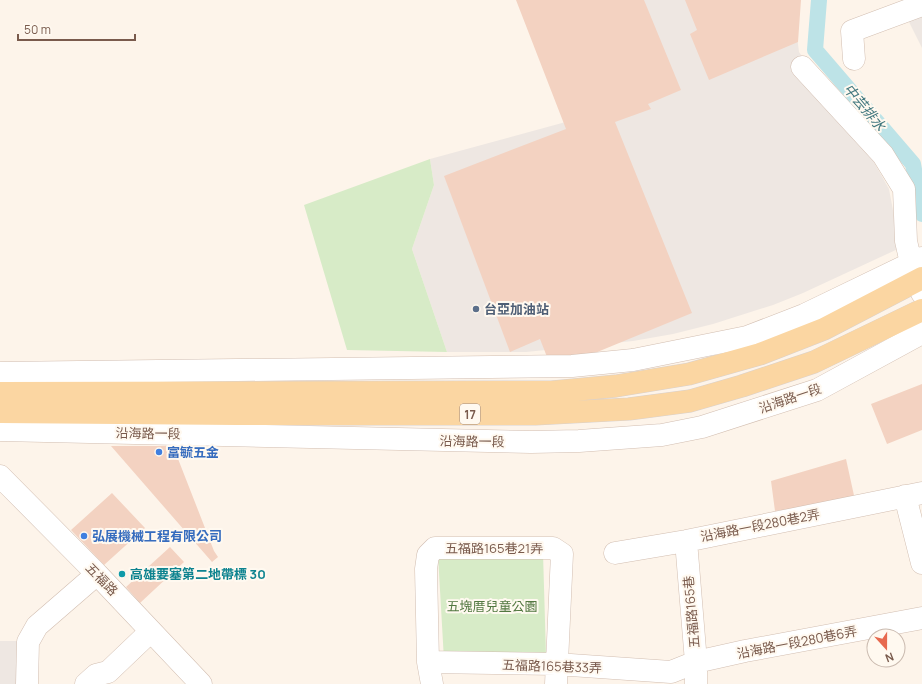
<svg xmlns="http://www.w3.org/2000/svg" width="922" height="684" viewBox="0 0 922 684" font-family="Manrope,'Noto Sans TC',sans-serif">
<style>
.industrial{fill:#eee7e2}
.green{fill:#d7ebc7}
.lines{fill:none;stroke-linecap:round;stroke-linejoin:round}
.canal{stroke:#bde3e7;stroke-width:16}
.building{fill:#f3d2c1}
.minor-casing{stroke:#d2beb1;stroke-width:23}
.major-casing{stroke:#d9d1cd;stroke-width:23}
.minor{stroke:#fff;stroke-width:22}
.major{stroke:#fbd6a2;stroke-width:22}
.service-dot{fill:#5c6f8a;stroke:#fff9f0;stroke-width:1.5}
.shop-dot{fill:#3f7fe0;stroke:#fff9f0;stroke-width:1.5}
.culture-dot{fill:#0f9aa8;stroke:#fff9f0;stroke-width:1.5}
.labels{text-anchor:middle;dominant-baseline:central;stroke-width:4;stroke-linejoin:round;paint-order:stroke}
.shield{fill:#fff9f0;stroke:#a18a7d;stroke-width:1}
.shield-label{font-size:12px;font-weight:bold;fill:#795a4c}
.service-label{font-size:13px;font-weight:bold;fill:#4e5e75;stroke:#fff9f0;text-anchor:start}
.street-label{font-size:13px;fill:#795a4c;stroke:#fff9f0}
.shop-label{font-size:13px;font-weight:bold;fill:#366cbe;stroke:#fff9f0;text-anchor:start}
.culture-label{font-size:13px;font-weight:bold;fill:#0d838f;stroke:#fff9f0;text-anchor:start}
.park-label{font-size:13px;fill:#537841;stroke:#fff9f0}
.water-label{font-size:14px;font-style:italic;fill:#3f767d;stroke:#fff9f0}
</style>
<rect width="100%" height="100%" fill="#fdf4ea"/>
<path class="industrial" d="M526 0H796L794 12 799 52 871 157 889 189 900 248 803 293 773 305 713 324 673 334 633 341 526 352H447L412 249 434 185 430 159 573 120Z
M922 5V48L904 12Z
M0 641H17L16 684H0Z"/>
<path class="green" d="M430 159 434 185 412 249 447 352 347 350 304 205Z
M543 553 546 655 444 660 438 555Z"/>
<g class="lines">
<path class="canal" d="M819 0 815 50 913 164 922 214"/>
</g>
<path class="building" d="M516 0H644L681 90 648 104 651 109 615 122 692 313 573 362H549L540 339 510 352 444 176 566 129Z
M685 0H801L798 42 709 80 690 34 697 30Z
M922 384V430L887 444 871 404Z
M111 446H173L214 551 218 557 212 562Z
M846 459 855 500 775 511 771 481Z
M112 493 145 528 104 565 71 530Z
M170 547 184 562 140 603 126 587Z"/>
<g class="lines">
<defs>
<path id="minor" d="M854 59 852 31 922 5
M802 67 883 155 904 189 906 241 911 263 922 293
M0 373 572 366 633 360 747 337 804 315 922 258
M0 430 531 442 579 441 662 435 702 427 817 390 922 333
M0 476 97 574 201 684
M905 496 922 563
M686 541 696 662V684
M615 553 686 541 922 493
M428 662 556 664 671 672 696 662 745 651 922 618
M27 684 28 642 37 626 97 574
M86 684 96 675 108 672 151 631
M432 684 428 662 426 569 428 555 435 548H553L562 554 556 684"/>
<path id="major" d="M0 393 552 392 616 386 689 374 760 354 824 329 922 278
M0 412 237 414H535L629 409 690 401 742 386 814 362 922 310"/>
</defs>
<use href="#minor" class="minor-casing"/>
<use href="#major" class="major-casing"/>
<use href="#minor" class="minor"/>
<use href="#major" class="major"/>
</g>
<circle class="service-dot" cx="476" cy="309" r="4"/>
<g class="shop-dot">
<circle cx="159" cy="452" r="4"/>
<circle cx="84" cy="536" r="4"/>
</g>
<circle class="culture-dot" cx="122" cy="574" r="4"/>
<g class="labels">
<rect class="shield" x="460" y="404" width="20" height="20" rx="3"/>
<g class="shield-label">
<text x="470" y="414">17</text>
</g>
<g class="service-label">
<text x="484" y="309">台亞加油站</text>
</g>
<g class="street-label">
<text transform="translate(790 398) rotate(-19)">沿海路一段</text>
<text transform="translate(148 433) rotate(1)">沿海路一段</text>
<text transform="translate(472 441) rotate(1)">沿海路一段</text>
<text transform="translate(760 525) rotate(-11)">沿海路一段280巷2弄</text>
<text x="494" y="548">五福路165巷21弄</text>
<text transform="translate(102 579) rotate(46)">五福路</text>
<text transform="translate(691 612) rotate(-95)">五福路165巷</text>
<text transform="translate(797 642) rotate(-11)">沿海路一段280巷6弄</text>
<text transform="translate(552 666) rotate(2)">五福路165巷33弄</text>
</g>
<g class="shop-label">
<text x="167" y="452">富毓五金</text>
<text x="92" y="536">弘展機械工程有限公司</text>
</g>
<g class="culture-label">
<text x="130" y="574">高雄要塞第二地帶標 30</text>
</g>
<g class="park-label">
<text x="492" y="606">五塊厝兒童公園</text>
</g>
<g class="water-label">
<text transform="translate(865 107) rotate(50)">中芸排水</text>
</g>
</g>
<g transform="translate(886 648) rotate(159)"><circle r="19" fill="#fff9f0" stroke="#c9b9ae"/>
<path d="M0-3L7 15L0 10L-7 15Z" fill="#e7694e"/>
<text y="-6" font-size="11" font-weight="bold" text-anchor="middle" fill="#795a4c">N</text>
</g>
<path d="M18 34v6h117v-6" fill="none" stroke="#795a4c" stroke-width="2"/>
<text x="24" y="34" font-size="12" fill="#795a4c" stroke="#fff9f0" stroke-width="3" paint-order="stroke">50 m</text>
</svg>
